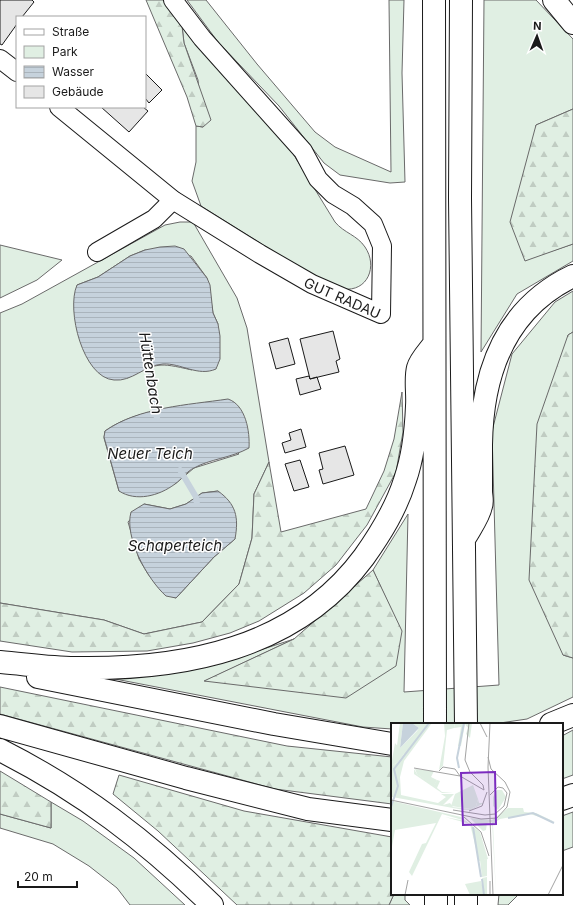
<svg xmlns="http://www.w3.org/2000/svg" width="573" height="905" viewBox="0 0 573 905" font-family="Inter,sans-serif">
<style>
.green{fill:#e0efe3;stroke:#6a6a6a;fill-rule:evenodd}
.forest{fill:url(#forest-firs);stroke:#6a6a6a}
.water{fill:url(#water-rules);stroke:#6a6a6a}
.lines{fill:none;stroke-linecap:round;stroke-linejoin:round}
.stream{stroke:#c6d2dc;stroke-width:6}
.building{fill:#e6e6e6;stroke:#1a1a1a}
.street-casing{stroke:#1a1a1a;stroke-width:20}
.highway-casing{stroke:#1a1a1a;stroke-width:24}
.street{stroke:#fff;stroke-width:18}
.highway{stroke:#fff;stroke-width:22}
.labels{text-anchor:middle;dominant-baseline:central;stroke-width:3;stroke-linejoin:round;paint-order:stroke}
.street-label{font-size:14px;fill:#1a1a1a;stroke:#fff}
.water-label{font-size:15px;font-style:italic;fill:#1a1a1a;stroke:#fff}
.inset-river{fill:none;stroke:#c6d2dc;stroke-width:2}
.inset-road{fill:none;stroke:#a3a3a3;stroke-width:1}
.view{fill:#7b2cbf;fill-opacity:0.15;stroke:#7b2cbf;stroke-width:2}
.inset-edge{fill:none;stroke:#1a1a1a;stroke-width:2}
</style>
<defs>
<pattern id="forest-firs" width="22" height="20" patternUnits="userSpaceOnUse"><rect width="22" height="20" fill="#e0efe3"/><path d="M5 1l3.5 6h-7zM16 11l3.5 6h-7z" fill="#c0ccc2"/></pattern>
<pattern id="water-rules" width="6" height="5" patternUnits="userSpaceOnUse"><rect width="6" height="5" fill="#c6d2dc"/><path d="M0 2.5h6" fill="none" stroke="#aab4bc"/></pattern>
</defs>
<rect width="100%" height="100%" fill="#fff"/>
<path class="green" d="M187 0H206L257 64 315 132 335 147 391 172 389 0H404L402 73 405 182 390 183 340 175 324 163 279 106 218 42Z
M484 0H536L573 39V109L536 125 525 260 573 244V261L517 294 481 352Z
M182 26 292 152 335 222C344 233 357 235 365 247 378 266 368 292 343 289 336 289 329 284 322 282L201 206 192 181 196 162V126L203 127 198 80 184 43Z
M180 222H193L237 298 247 328 269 462 254 494 252 538 239 584 202 622 144 634 104 620 0 603V313L22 304 165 225ZM145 250 191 256 207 278 213 313 218 324 192 370C157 362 158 363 127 378L77 285 98 277 130 256ZM187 405 239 454 194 468 175 484 119 491 104 438 105 431C129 414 159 410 187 405ZM218 491 235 539 214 557 176 598 162 592 148 574 139 559 128 522 144 504 170 509 186 504 202 493Z
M0 245 62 260 37 280 0 298Z
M573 291V332L568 335 563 655 573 658V697L527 719 500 723 392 724V729L363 727 110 678 251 653 294 639 205 681 401 631 373 570 408 514 404 692 499 685 492 431 512 354 555 302Z
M573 730V775L562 779V736Z
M51 802 83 821 134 858 185 905H130L117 888 89 866 53 844 0 828V814L51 828Z
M573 812V847L562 851V816Z
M394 894H405V900L410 905H389Z
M499 894H519L508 905H498Z"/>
<path class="forest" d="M146 0H163L182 26 184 43 211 120 203 127 196 126 187 97Z
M573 109V244L525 261 510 222 536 125Z
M573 332V658L563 655 529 580 537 424 568 335Z
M402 392 403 432 396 472 367 525 336 565 304 593 259 621 230 633 193 643 147 651 72 652 0 641V603L104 620 144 634 202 622 239 584 252 538 254 494 269 462 281 532 366 509 384 471 394 439Z
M373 570 402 631 396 666 346 698 204 681 294 639Z
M0 687 287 746 392 757V804L275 789 0 714Z
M0 771 51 802V828L0 814Z
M119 775 244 811 392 837V894H394L389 905H237L158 831 113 794Z"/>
<path class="water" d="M175 246 184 249 207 278 210 285 213 313 218 324 220 336V359L216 369C198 377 181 363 163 364 145 365 132 382 114 380 83 378 66 310 77 285L98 277 130 256 145 250 160 247Z
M228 399C246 405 250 432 249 448 231 458 210 459 194 468 187 471 182 479 175 484 159 496 136 502 119 491L104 437 105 431C139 407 188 405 228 399Z
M218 491C236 504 239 517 235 539L214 557 176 598 166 596C147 579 124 537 131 512L144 504 170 509 186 504 202 493Z"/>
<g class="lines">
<path class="stream" d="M149 358 155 410 157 418
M180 470 196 497 197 504"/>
</g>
<path class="building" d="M0 0H32L34 2 22 17H17V24L2 45 0 44Z
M145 73 162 90 149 103 145 98Z
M101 107H143L148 111 129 132Z
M333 331 340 359 336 361 339 372 310 379 300 339Z
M288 338 295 364 276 369 269 343Z
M309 376 310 379 317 377 321 389 300 395 296 379Z
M301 429 306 447 285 453 282 443 291 440 289 433Z
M345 446 354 475 323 484 319 470 323 469 319 453Z
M300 460 309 487 294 491 285 464Z"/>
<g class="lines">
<defs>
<g id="street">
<path d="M0 59 17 72"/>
<path id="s1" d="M59 107 173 200 260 254 312 284 381 314 382 246 373 224 353 206 333 194 318 179 303 151 202 38 173 0"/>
<path d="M97 252 154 219 173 200"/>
</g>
<path id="highway" d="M434 0 435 724
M461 0 460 198 466 724
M554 0 573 23
M466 536C471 527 479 516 481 506 483 502 481 496 481 491 481 476 481 460 481 445 482 374 504 309 573 276
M0 662C25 664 50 668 75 668 183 670 296 649 364 557 381 533 396 509 405 480 413 457 416 431 417 406 418 394 415 379 418 368 420 360 429 351 434 344
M38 677 274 724 392 744
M551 724 573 715
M0 726 186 778 308 809 392 820
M0 750C81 791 147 841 212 905
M562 799 573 795
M436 894V905
M466 894V905"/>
</defs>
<use href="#street" class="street-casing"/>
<use href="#highway" class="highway-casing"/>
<use href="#street" class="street"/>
<use href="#highway" class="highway"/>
</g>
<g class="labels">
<g class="street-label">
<text stroke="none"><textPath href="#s1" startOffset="343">GUT RADAU</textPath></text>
</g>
<g class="water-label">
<text transform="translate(151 373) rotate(81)">Hüttenbach</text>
<text x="150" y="453">Neuer Teich</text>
<text x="175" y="545">Schaperteich</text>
</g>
</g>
<g transform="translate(391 723)">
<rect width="172" height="172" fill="#fff"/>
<path d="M53 0H64L63 5 56 7 52 43 48 47 54 13ZM4 20 13 31 7 39 0 43ZM24 46 43 48 40 54 46 57 43 63 26 51ZM82 62 87 76 85 83 80 86 60 83 64 71ZM117 85H132L133 89 145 90 164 99 139 91 109 96 102 101 105 172 101 97ZM54 94 75 98 89 109 97 136 88 138 79 101ZM96 154V172H79L74 161 90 158 92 167 91 155Z" fill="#e0efe3"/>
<path d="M9 0H12L9 25 26 8 28 5 21 0H41L13 38 9 54 10 72 47 80 55 74 50 71H63L52 82 59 80 62 84 80 86 85 83 87 76 88 80H93L80 87H73L1 74V78L70 94 75 98 51 91 21 153 18 149 31 121 35 120 45 100 4 107 0 129V43L7 39 13 31 5 30ZM64 0H81L79 15 75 11 77 5 74 1 70 23H67L70 4 63 5ZM23 46 26 51 43 62 46 57 49 58 46 65 51 69 62 70H51L45 66 23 51ZM106 67H111L115 74 107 87 102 83V74ZM79 95 101 97V99L96 100 95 107 92 108Z" fill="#e0efe3"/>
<path d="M96 136V153L91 154 89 137Z" fill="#e0efe3"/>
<path d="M12 0H21L28 5 9 25Z" fill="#c6d2dc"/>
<path class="inset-river" d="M68 45 66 35 73 0M0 84 7 63 3 46 38 0M117 95 142 90 163 100M82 104 90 154M91 156 93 172"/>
<path class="inset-road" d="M78 0 74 37 79 49 92 62 93 67M89 0 96 14M99 0 97 44 102 172M23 45 69 53 93 67M48 48 52 44 64 46 69 53M0 77 90 96 106 95 116 84 119 69 114 59 100 46 97 34M62 87 94 92 104 91 113 83 116 70 112 65 107 64 99 72M78 88 91 83 96 69M73 94 90 109 98 133M14 172 17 157M99 172V158M157 172 172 142"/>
<path class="view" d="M104 49 105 101 72 102 70 50Z"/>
<rect width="172" height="172" class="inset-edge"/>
</g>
<rect x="16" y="16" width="130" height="92" fill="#ffffff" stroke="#a3a3a3"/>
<rect x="24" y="29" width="20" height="6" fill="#ffffff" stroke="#a3a3a3"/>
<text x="52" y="36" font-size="12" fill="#1a1a1a">Straße</text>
<rect x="24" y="46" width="20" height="12" fill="#e0efe3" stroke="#a3a3a3"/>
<text x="52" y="56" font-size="12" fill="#1a1a1a">Park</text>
<rect x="24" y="66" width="20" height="12" fill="url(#water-rules)" stroke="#a3a3a3"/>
<text x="52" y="76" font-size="12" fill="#1a1a1a">Wasser</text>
<rect x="24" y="86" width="20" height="12" fill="#e6e6e6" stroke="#a3a3a3"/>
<text x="52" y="96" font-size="12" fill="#1a1a1a">Gebäude</text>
<g transform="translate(537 36) rotate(2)" stroke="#ffffff" stroke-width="3" paint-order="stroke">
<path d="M0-3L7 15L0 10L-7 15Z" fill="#1a1a1a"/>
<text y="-6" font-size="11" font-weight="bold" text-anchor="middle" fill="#1a1a1a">N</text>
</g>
<path d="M18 881v6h59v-6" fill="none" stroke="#1a1a1a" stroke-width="2"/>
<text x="24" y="881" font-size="12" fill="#1a1a1a" stroke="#ffffff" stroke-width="3" paint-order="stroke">20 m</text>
</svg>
